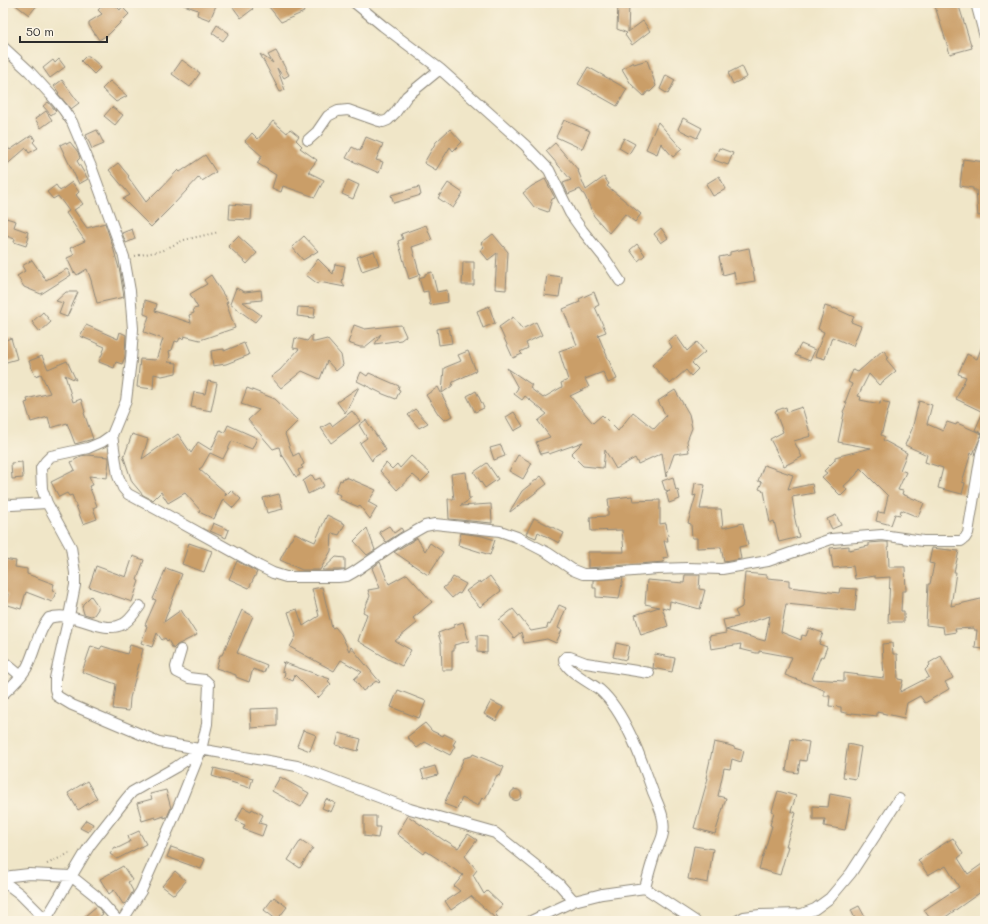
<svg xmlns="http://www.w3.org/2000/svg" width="988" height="924" viewBox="0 0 988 924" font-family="Mali,sans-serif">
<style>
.building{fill:#ca9e67;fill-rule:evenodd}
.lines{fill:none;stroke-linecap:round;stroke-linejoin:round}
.minor-casing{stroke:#8e887a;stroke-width:12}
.path{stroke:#8e887a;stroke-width:2;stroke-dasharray:1 3;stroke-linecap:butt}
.minor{stroke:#fff;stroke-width:10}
</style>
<rect width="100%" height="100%" fill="#fcf5e5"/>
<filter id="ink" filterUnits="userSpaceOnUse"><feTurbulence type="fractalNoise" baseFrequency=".025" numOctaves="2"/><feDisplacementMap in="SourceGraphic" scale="8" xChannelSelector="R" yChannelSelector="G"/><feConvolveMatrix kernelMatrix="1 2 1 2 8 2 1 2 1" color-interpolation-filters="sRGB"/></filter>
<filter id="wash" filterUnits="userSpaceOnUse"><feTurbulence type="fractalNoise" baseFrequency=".012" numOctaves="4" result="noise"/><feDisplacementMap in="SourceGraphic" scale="16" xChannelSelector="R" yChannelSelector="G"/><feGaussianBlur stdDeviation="0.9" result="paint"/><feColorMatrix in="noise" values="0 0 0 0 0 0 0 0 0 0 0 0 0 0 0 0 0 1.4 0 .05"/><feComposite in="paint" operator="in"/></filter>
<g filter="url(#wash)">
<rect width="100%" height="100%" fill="#f0e6c8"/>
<g id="blocks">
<path class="building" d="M13 3H39L29 15Z
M105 3H113L120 10 122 7 129 14 109 34 99 40 89 25V22L102 14 98 10Z
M182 3H217L210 20 197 15 198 10 181 4Z
M230 3H249L253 9 241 18Z
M275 3H300L304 12 281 22 269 7Z
M934 3H958L972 48 950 54Z
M618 4H629L628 32 643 21 650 31 632 45 625 35 627 33 617 29Z
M217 25 229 33 223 41 212 33Z
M276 51 289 75 284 78 277 68 285 90 280 92 260 54 273 63 268 55Z
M86 56H89L101 67 94 74 81 61Z
M59 59 65 67 50 78 43 68 53 60 55 63Z
M182 60 200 73 190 87 172 74Z
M647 60 656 86 650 92 648 91 644 96 631 84 622 69 633 62 634 64Z
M742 66 747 77 733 84 728 73Z
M588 67 627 89 617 106 578 84Z
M666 75 675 80 668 94 660 89Z
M62 80 79 103 71 109 58 94 59 93 54 86Z
M110 81 127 96 116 102 102 89Z
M48 102 56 111 51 115 43 106Z
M112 107 123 115 115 125 104 116Z
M46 111 52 120 41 128 35 119Z
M683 118 702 128 697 138 678 129Z
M564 120 590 131 582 149 556 137Z
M273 121 287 133 290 129 299 136 296 140 302 146 300 148 317 160 308 172 324 180 315 197 283 186 281 192 272 188 276 175 257 163 262 156 245 141 252 133 258 139Z
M658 122 682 149 673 157 661 143 657 154 646 149Z
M450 129 462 142 453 151 450 147 436 170 424 163 436 142Z
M97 130 104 144 92 149 86 135Z
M32 135 35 140 33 142 38 148 29 153 26 148 3 168V142L10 150Z
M366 137 383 144 376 160 383 162 379 173 346 158 352 147 360 151Z
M624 138 635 144 629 154 619 148Z
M66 142 67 144 70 142 78 152 80 158 77 161 88 179 79 184 60 145Z
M555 143 579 171H578L586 190 604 177 609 184 607 186 641 214 635 222 625 214 609 233 594 216 585 196 580 189 568 194 563 183 571 180 546 151Z
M719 148 733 153 728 165 714 160Z
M205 155 216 172 202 181 199 177 174 204 151 227 123 199 130 195 109 170 118 163 129 176 128 177 146 202 159 189V190L178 170 180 172Z
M963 159 985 162V215L978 216 976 190H973V188L960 186Z
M719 176 726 189 713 196 706 184Z
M545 179 555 198 552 199 548 212 534 207 523 193 532 186Z
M348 180 359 185 353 199 342 194Z
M72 182 79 192 76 195 83 204 74 210 87 228 105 223 113 247 120 272 124 297 97 303 91 280 87 269 77 275 75 272 74 273 67 258 74 255 70 248 85 241 66 213 69 211 58 196 53 199 47 192 56 185 60 191Z
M448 183 463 193 453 208 438 198Z
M419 187 421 195 394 203 391 195Z
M230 204 252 206 251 220 229 219Z
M6 218 16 221 14 227 28 232 27 236 29 237 26 246 14 242 15 239 3 235V228Z
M426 225 432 240 412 247 420 275 409 279 398 241 403 239 401 234Z
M661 228 668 238 661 243 654 234Z
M132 229 135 239 126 243 122 233Z
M493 234 508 252 506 290 495 289 497 253 488 260 480 250 484 247 481 243Z
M238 236 257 253 247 264 228 246Z
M304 236 318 251 303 260 292 247Z
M637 244 645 255 638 261 630 250Z
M749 248 755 281 736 284 734 272 723 275 719 257 730 255V252Z
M374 251 379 265 362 271 357 257Z
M318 259 333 274 335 264 345 266 342 283 345 287 319 282 318 284 306 275Z
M32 260 46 280 67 269 71 275 41 294 24 287 17 276 25 271 22 266Z
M463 262H474V285H462Z
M432 272 437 292 447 290 448 302 430 305 428 291 423 292 419 278 425 276V274Z
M211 275 228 302 226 303 235 328 200 340 184 336 183 339 180 338 178 342 175 341 172 350 169 351 170 356 168 362 177 363 176 373 162 376 154 374 153 389 137 387 140 359 156 360 163 339 144 332 149 316 144 314 145 300 157 304 155 311 191 323 189 315 194 313 193 309 198 308 190 294 207 284 204 280Z
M547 275 562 277 559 297 544 295Z
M236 288 245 292 261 290 262 300 243 302 261 315 255 322 230 304Z
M66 292H78L67 317 59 314 63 303 56 301Z
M594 292 599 305 595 307 606 332 598 335 617 379 608 383 603 372 585 379 589 387 570 396 593 423 602 415 618 431 633 412 654 429 666 416 658 401 675 390 689 414 692 428 687 441 689 452 674 454 666 477 662 453 638 464 635 458 616 469 605 450 603 468 583 466 571 454 583 442 549 454 548 452 541 454 536 442 550 437 538 421 547 414 525 396 522 400 514 394 518 388 507 368 532 385 530 388 543 398 562 387 561 383 568 380 559 351 577 345 563 309 580 302 579 299Z
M489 306 495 323 483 328 477 311Z
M825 306 834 309V308L854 317 851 322 861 326 853 346 832 337 825 359 815 356 824 332 818 329Z
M298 307 315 308 314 318 297 316Z
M43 312 51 322 40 332 32 322Z
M513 317 522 329 536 322 542 335 526 343 528 348 520 352 522 354 513 358 499 327Z
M86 325 118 339 120 332 126 335 125 357 122 364 116 362 114 368 99 362 105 347 80 336Z
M354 325 365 329 401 325 406 336 401 340 375 344 381 334 365 347H360L348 343Z
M449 327 452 343 439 345 437 329Z
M312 335V342H315L327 339 341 355 343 365 336 371 327 361 320 379 302 371 281 388 271 377 280 370 299 349 293 348 295 338 307 341Z
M676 335 687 351 697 342 705 352 692 363 698 369 691 376 686 370 670 384 652 365 672 347 668 341Z
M11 338 17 359 3 363V341Z
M984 341H985V435L975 430 983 412 956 399 966 377 958 374 967 354 977 359Z
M244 343 249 355 226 364 213 366 211 351 224 349V351Z
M801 344 815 350 810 361 795 355Z
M883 350 889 357 886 359 896 371 879 385 869 374 858 396 861 397 860 400 880 404V401L890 403 881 435 885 437 883 440 907 453 900 470 906 472 898 490 903 491 902 494 924 503 918 517 901 510 900 515 895 514 891 525 876 521 878 512 884 513 888 496 860 468 856 475 844 486 847 490 841 496 822 477 827 473 824 471 835 460V457L871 448 838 442 844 413 843 412 847 403 845 402 846 400 852 384 848 382 853 370 858 372Z
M468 351 476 371 453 382 452 386 442 393 444 368 461 361 458 355Z
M42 356 48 369 67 361 76 380 65 375 73 402 81 399 85 412 84 413 93 439 75 444 67 423 51 428 48 417 31 422 25 403 28 402 27 399 50 393 41 374 35 376 29 361Z
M361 372 367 376 369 373 399 386 398 389 400 390 396 399 383 394 357 381Z
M208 381 217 383 211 411 191 407 194 392 205 394Z
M359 387 345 413 337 402Z
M438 387 453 416 444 420 439 415 426 395Z
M247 388 275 399 298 421 285 434 293 456 299 453 304 464 301 466 303 468 298 470 300 475 296 477 283 456 282 457 279 447 273 449 248 420 259 410 241 404Z
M476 391 484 408 475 412 467 396Z
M919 401 932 405 927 424 943 431 947 422 956 425 957 423 982 434 973 454 971 453 962 482 965 483 962 494 938 488 943 468 925 462 927 455 905 445 912 429Z
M786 407 787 412 802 407 811 436 794 441 802 457 784 466 770 439 783 432 775 411Z
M415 409 428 423 419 428 408 415Z
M352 411 360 421 331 443 321 428 330 423 332 426Z
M514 412 523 426 514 431 506 417Z
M366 420 386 450 373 458 372 461 360 443 367 438 359 425Z
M228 425 257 438 252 449 232 441 223 459 210 453 202 467 199 469 226 493 225 496 231 490 241 499 233 508 223 499 214 519 199 512 200 510 185 493 168 503 161 492 153 500 143 495 132 482 123 455 125 454 132 434 148 439 142 459 178 434 191 453 198 442 211 450 220 430 225 432Z
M501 445 505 456 494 460 490 448Z
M87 455 109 457V461L107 478 89 476 93 485 89 486 97 506 93 508 97 519 83 524 72 495 69 496 67 493 59 497 51 482 75 470 71 462 80 457V456Z
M518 455 532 463 523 479 509 471Z
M411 456 430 473 421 482 413 475 397 490 380 471 386 463 392 469 397 464 400 468Z
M22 462 23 478 12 479 11 463Z
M487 463 498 479 485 488 474 472Z
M764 465 793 475 788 489 812 484 814 493 792 497 795 515H794L799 537 779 542 774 521 770 523 764 491 759 489 762 482 758 481Z
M466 472 469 498H472L460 506 491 504 492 523 449 519 448 499H454L451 474Z
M312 475 315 480 320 478 324 486 308 494 303 481Z
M541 476 547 484 510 512V511L522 491Z
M346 477 376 490 368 502 377 507 370 519 360 506 359 507 339 499 341 495 335 493 340 480 342 481 343 478 346 479Z
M673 477 676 491 678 490 680 499 669 503 666 492 670 491 665 490 662 481Z
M695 483 705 485 700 509H721L723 528 743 523 748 545 739 547 741 559 724 562 721 547 697 548V538H692L691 524 688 523 696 495 693 496Z
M279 494 283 509 267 513 263 498Z
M632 496 633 501 660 500V524L666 523 668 536H667L668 541H664L668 557 663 558 664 562 588 568V552H624L622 530 591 531 590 517 608 516V509L609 508 608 499Z
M327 515 345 524 339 535 332 533 331 551 320 570H302L280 560 290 540H291L295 533 315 542Z
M836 515 841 525 832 529 827 519Z
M534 518 564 533 559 543 538 532 536 538 526 534Z
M213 523 229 530 226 538 210 531Z
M389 526 394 533 401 528 403 531 386 542 379 532Z
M367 528 375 550 367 555 354 541Z
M461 533 482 536 495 540 490 555 458 545Z
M417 538 425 551 430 543 443 552 428 575 394 552Z
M882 542H888L889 567H905L906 591H902L901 611H904V622H888L890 577 875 578V576L855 579 853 566 833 568 830 548 849 546V550L869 546V543Z
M189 543 212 551 204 572 182 564Z
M932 548 959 551 954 572H956L951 606 985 598V649L975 648 977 630H974V628L955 629 956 632 944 634 943 627 926 625 928 584H930L934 564 929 563Z
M133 556 144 560 137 580 139 581 132 602 89 587 96 566 126 577Z
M336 557 345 558V570H322Z
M4 559 16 561 15 567 27 569V574L54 584 52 591 56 592 52 602 26 592 21 609 5 604 8 594 3 593Z
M237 561 257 572 249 588 229 579Z
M380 562 389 584 407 574 432 602 413 618 417 623 395 641 411 650 402 666 388 659 358 641 367 614 363 612 370 596 368 590 380 588 372 568Z
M166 568 182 574 164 622 181 610 197 635 177 645 173 649 168 640 167 641 165 638 162 640 157 633 152 647 141 643 147 626 145 625 156 600 153 599Z
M745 573 767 575V578L789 580V587L839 593 840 588 857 589 855 611 786 604 781 632 801 640 802 635 806 636 809 628 823 633 819 644 827 647 823 657 821 656 812 679 844 681V673L884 678 882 644 892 643 893 654H897L898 679 903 680 900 692 929 677 925 670 930 665 929 663 941 656 953 678 945 682 949 689 925 703 920 696 907 703 904 718 877 712V716L852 713V714L841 712V707L829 706 830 696H824V690L785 675 792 657 759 651V653H756L740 649 741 644 711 649 709 636 726 633 723 620 738 617 735 611 742 607ZM770 616 765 641 726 630 741 625Z
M685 575H700L699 589 705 590 700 609 670 601 669 609 662 607 668 626 641 635 635 615 659 607 645 604 647 580 684 583Z
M490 576 501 591 480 607 466 591 480 581 481 583Z
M453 577 466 584 460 594 458 593 452 598 443 588 450 582Z
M623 578 619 599 596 597V588H593V580Z
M322 587 332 628 335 627 341 634 349 651 351 647 380 682 379 683 376 681 363 691 354 679 362 672 341 660 334 671 290 647 296 636 288 612 297 609 303 626 319 616 312 589Z
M91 596 98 606V609L94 615 91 616 84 614 82 607 83 604Z
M559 605 566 608 558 628 562 630 556 643 547 639 524 643 521 632 514 638 499 620 513 609 531 631 547 628 548 624 550 625Z
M242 610 253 616 237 653 267 665 264 673 253 669 249 682 236 677V675L216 668 220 655H222Z
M463 622 469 641 454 645V651H452V670H442L441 643 438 633 454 627V625Z
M477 635 487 636V653L477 652Z
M616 643 629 646 626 660 613 657Z
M130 645 143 649 130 698 129 711 113 709 116 684 82 672 91 646 100 649 102 646 127 654Z
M655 654 675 658 672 672 653 668Z
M282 662 330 679 328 681 331 684 318 698 295 675 293 681 284 677 285 672 282 671 284 664Z
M398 690 426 701 419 718 391 707Z
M491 701 503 707 496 721 484 714Z
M277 708V726L251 728 250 709Z
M425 723 432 731 443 736 444 734 456 740 453 745 455 746 450 755 425 742 417 748 407 737Z
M303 730 316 735 310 751 297 746Z
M339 733 361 739 358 751 336 745Z
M791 739 809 742 806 761 800 760 798 773 786 771Z
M714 742 728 745 734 747V748L744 751 741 762 732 759 730 769 724 768 718 796 726 798 715 834 694 828 708 778H706Z
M848 744 861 747 856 779 843 777Z
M473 754 504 767 500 776 497 775 485 799 482 798 478 806 462 798 457 809 444 804 464 758 472 756Z
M435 766 438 775 424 779 421 770Z
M214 768 253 778 250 788 212 776Z
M280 777 309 793 301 807 272 791Z
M87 781 97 798 78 810 68 793Z
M510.5 795a5.5 5.5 0 1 1 11 0a5.5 5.5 0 1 1-11 0Z
M166 790 171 808 167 817 164 818V816L156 819 155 817 142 821 137 803 152 799 150 794Z
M778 791 796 796 791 811 796 813 786 846H788L780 875 759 869 772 826 770 825 774 812 772 811Z
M830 794 851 798 845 830 824 826 825 819H813V806L828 807Z
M326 799 335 803 331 812 322 808Z
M243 807 251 811 252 809 263 815 259 823 266 825 262 836 243 829 245 825 236 821Z
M364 816H376V827H380L378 838 364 836Z
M408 816 445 841V840L458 848 468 834 477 840 465 856 477 870 473 875 484 894 487 891 502 905 495 913 498 918 496 919 471 896 451 910 445 901 460 891 454 886 463 875 426 851 424 854 397 834Z
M86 820 93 824 88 832 80 828Z
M139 831 146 844 117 859 110 854 115 847 118 848 130 842 128 836Z
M953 838 963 854 958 858 968 874 985 862V889L940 921H932L924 910 959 887 946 866 941 869 940 868 928 875 918 860Z
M301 840 313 848 300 868 288 860Z
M694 846 713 849 708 883 688 879Z
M171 847 205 859 201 869 167 857Z
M123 866 132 880 128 882 133 891 126 903 123 904 114 890 109 894 100 879Z
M175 871 186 881 174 895 162 886Z
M274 897 287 907 277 920 264 910Z
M97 906 103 914 94 921H79Z
M859 906 867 921H856L851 910Z"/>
</g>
</g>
<g filter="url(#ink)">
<use href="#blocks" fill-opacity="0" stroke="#8e887a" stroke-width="1"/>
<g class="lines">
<defs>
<path id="minor" d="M355 3 383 26 440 69 525 145 549 170 570 213 582 230 606 260 620 281
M976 3 985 37
M3 47 29 71 51 95 63 109 72 122 92 169 124 257 130 291 133 329 131 360 126 401 112 435 102 442 88 448 51 456 46 461 41 468 42 489 47 503 71 547 75 573V585L69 616 55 678V689L57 696 72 705 159 742 297 766 410 809 495 833 559 884 574 901
M308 140 317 132 328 116 338 111 348 110 379 121 383 122 388 120 395 113 407 96 440 69
M112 435 118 476 123 488 128 494 158 510 259 566 273 573 286 577H338L347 576 354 572 402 539 425 526 435 524 500 531 517 537 548 553 573 570 583 574H598L657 569 687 568 722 569 768 561 831 539 882 535 923 541H961L965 538 968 533 981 454 985 441
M3 504 12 505 47 503
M3 661 21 676
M3 694C12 686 20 679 26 669 35 653 37 632 49 618 74 609 101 636 123 624 130 621 135 612 140 606
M3 877 29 874 71 876 96 896 118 921
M3 881 20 894 47 921
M645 888C648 876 651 865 655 853 658 847 662 840 663 833 666 819 658 804 653 792 642 761 625 712 600 690 591 683 564 670 564 659L566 657H570L586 663 649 673
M46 919 90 845 126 799 132 792 176 767 201 750
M122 921 141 891 177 810 201 750 207 724 209 684 205 680 189 678 177 672 176 667 181 650
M531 921 574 901 602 894 645 888 695 921
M737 921 744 917 760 915 802 914 815 909 830 898 851 873 899 799"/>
</defs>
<use href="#minor" class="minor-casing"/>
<path class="path" d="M135 256 161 251 184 240 219 232
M47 864 72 852"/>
<use href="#minor" class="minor"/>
</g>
</g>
<rect width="988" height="924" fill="none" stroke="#fcf5e5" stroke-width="16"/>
<path d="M20 36v6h87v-6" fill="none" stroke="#2b2b2b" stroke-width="2"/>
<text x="26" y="36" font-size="12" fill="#2b2b2b" stroke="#fcf5e5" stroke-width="3" paint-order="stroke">50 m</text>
</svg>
